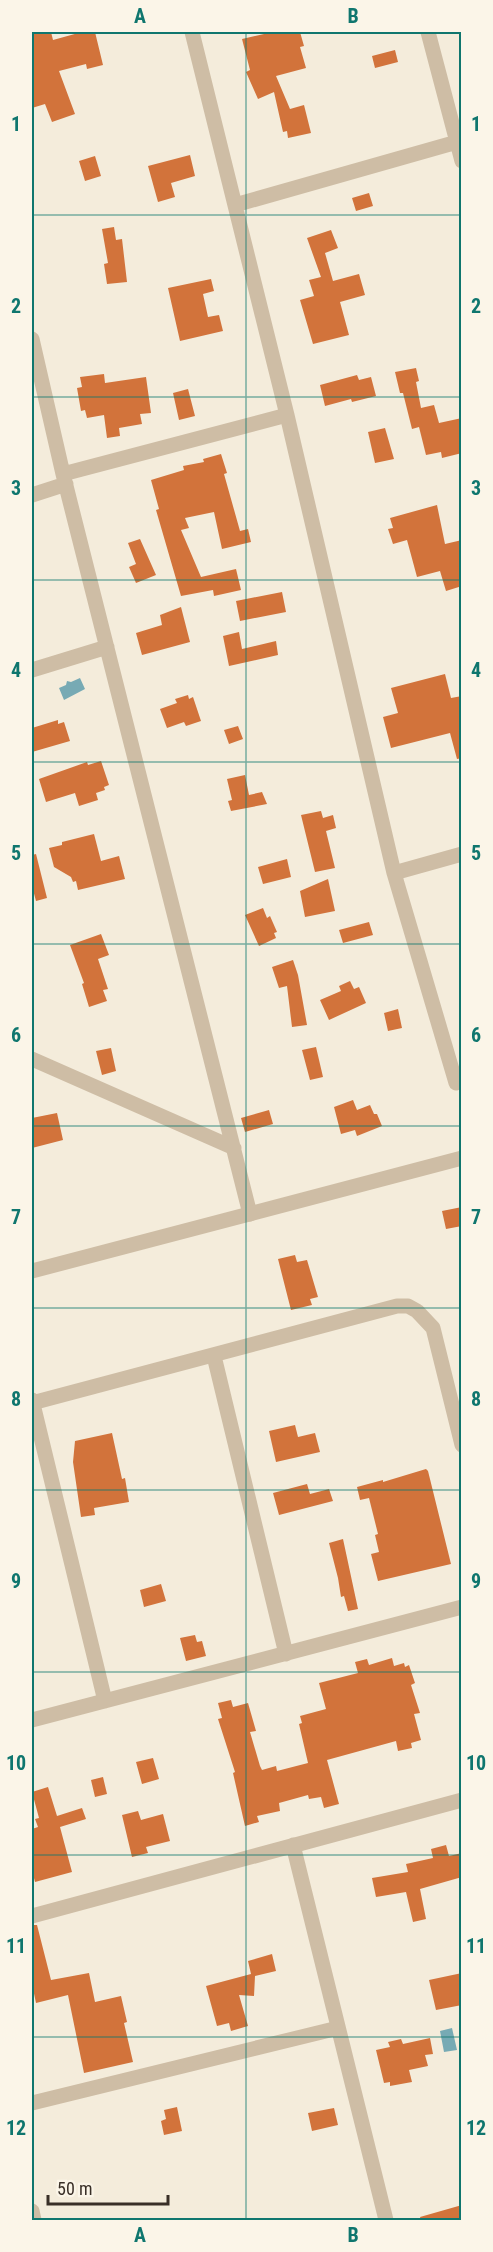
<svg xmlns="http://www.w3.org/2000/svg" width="493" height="2252" viewBox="0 0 493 2252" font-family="'Roboto Condensed',sans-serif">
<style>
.water{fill:#77aab4}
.building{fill:#d2733b}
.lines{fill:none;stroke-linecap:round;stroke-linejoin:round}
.minor{stroke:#cebda5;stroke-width:15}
.tertiary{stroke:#cebda5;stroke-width:15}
.grid{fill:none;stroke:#0f766e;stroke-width:1.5;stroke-opacity:0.55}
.neatline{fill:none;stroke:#0f766e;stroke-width:2}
.grid-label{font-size:20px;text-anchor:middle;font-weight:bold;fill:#0f766e}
</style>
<rect width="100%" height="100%" fill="#f4ecdb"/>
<path class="water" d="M80 678 85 689 64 700 59 688 66 685 67 681 71 682Z
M452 2028 457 2050 444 2052 440 2031Z"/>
<path class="building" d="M32 32H51L53 40 82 32H95L103 65 87 69 86 64 59 71 75 114 52 122 45 104 32 108Z
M273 32H300L304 46 300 47 306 68 276 76 290 109 304 105 311 133 288 138 287 131 283 132 274 92 258 99 246 72 250 70 242 39Z
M395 50 398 62 375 68 372 56Z
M190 155 195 176 171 183 175 197 158 202 148 166Z
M95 156 101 176 85 181 79 161Z
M369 193 373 206 356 211 352 198Z
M114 227 116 240 122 239 127 282 107 284 104 264 108 263 102 229Z
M331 230 338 248 325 253 333 281 359 274 365 295 340 302 349 335 313 344 300 300 314 296 309 280 321 277 307 238Z
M211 279 214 291 203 294 208 317 219 315 223 331 180 341 168 288Z
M416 368 419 381 416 382 421 408 434 405 439 423 462 418V453L442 458 441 452 426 455 419 427 412 429 403 393H400L395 372Z
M104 374 105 383 146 377 151 413 140 414 142 424 119 428 120 436 107 438 104 415 87 418 85 410 81 411 77 388 82 387 80 377Z
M357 375 359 380 371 377 376 396 352 402 351 399 325 406 320 385Z
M188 389 195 416 179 420 173 393Z
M385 428 394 459 375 463 368 432Z
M221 454 227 473 224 474 240 531 248 529 251 542 222 549 214 512 185 518 189 528 181 530 201 577 236 569 241 590 214 596 213 590 181 596 156 510 159 509 151 480 184 470 183 466 204 462 203 459Z
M437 505 445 544 462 540V586L446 591 440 571 417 577 407 540 393 544 388 529 393 528 390 518Z
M140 539 156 575 136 583 129 567 136 564 128 543Z
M282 592 286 612 240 621 236 601Z
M181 607 190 642 142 655 136 633 162 625 160 615Z
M239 632 242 649 276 641 278 655 229 666 223 636Z
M445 674 451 698 462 696V758L457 759 450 733 391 748 383 717 398 713 391 688Z
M188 695 189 699 193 697 201 721 186 726 184 722 167 728 160 709 177 703 175 699Z
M58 720V724L64 722 70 741 32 752V728Z
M238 726 243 739 229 744 224 730Z
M101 761 109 785 104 787 105 790 96 793 98 800 79 806 75 793 46 802 39 779 87 762 88 765Z
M245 775 249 795 262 792 267 804 231 811 228 801 232 800 227 779Z
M321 811 323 818 333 815 336 828 326 831 335 868 315 872 301 815Z
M94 834 101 861 119 856 125 879 78 890 76 881 73 882 71 877 54 867 49 848 62 845V842Z
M36 854 47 898 36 901 32 886V855Z
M287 859 291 877 263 884 258 867Z
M328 879 335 911 305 917 300 891Z
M263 908 267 918 270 916 277 932 274 933 276 938 259 946 245 915Z
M369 922 373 935 343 943 339 930Z
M101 934 109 955 98 959 108 989 103 990 107 1001 89 1007 82 984 84 983 70 945Z
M293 960 298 975 307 1025 292 1027 287 986 279 988 272 967Z
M350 981 354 989 359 987 366 1003 329 1020 320 1000 341 991 339 986Z
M398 1009 402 1028 388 1031 384 1013Z
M316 1047 323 1077 310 1080 302 1050Z
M111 1048 116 1071 102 1075 96 1051Z
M353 1100 357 1110 370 1105 374 1114H377L382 1126 357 1136 355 1130 341 1134 334 1107Z
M269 1110 273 1124 245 1132 241 1118Z
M57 1113 63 1140 32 1148V1118Z
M462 1207V1226L446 1229 442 1211Z
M295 1255 297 1262 307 1260 318 1297 310 1299 312 1305 291 1310 278 1259Z
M295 1425 298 1437 315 1433 320 1452 276 1462 269 1431Z
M112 1433 122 1479 125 1478 129 1502 94 1508 95 1515 81 1517 73 1462 75 1441Z
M426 1469 428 1471 451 1564 378 1581 371 1554 379 1552 375 1535 378 1534 369 1498 360 1500 357 1487 383 1480V1482Z
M307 1484 310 1494 329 1489 333 1501 279 1515 273 1493Z
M343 1539 358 1609 348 1611 344 1596 341 1597 338 1578 329 1543Z
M161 1584 166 1601 144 1607 140 1590Z
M195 1635 197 1642 202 1641 206 1656 186 1661 180 1638Z
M392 1658 394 1666 404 1663 405 1667 409 1665 415 1683 411 1685 420 1713 414 1714 421 1740 411 1743 412 1748 398 1751 396 1741 327 1760 339 1804 324 1808 321 1797 309 1799 308 1795 279 1803 280 1811 257 1816 259 1822 245 1826 233 1773 235 1772 218 1719 222 1718 218 1703 231 1700 233 1707 248 1703 256 1731 250 1732 260 1766 262 1770 276 1766 277 1771 308 1763 299 1724 302 1723 300 1716 326 1709 319 1683 358 1673 355 1662 367 1659 369 1665Z
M153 1758 159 1779 142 1784 136 1762Z
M103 1777 107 1794 95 1797 91 1780Z
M48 1787 57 1816 82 1808 86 1819 60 1827 72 1872 35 1882 32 1870V1829L38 1827 35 1819 39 1818 32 1792Z
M138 1811 141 1820 163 1814 170 1841 146 1847 148 1853 132 1857 122 1815Z
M446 1845 449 1856 462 1853V1877L420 1889 426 1919 413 1922 406 1892 376 1897 372 1878 408 1872 406 1864 433 1858 431 1849Z
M32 1925H37L51 1980 89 1973 95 2002 121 1996 127 2022 124 2023 133 2062 84 2073 68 1995 36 2003 32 1984Z
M272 1954 276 1971 255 1976 254 1996 239 1995 248 2026 231 2031 229 2023 217 2026 206 1986 251 1974 248 1961Z
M462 1973V2005L436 2010 429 1980Z
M430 2038 433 2054 425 2055 428 2066 409 2070 412 2082 390 2086V2082L384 2083 376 2050 390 2047 388 2042 401 2039 403 2044Z
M177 2107 182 2131 164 2135 161 2121 166 2119 164 2110Z
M334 2108 338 2125 312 2131 308 2113Z
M462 2205V2220H421L420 2217Z"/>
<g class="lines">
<path class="minor" d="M192 32 287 415 394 873 456 1083
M428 32 462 161
M235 205 457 142
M32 339 63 474 250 1214
M63 474 287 415
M32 495 66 484
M32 670 107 647
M394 873 462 854
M32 1059 234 1148
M214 1356 286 1654
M32 1400 105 1701
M32 1403 397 1306H408L417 1311 433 1328 462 1445
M32 1720 462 1607
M293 1845 386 2220
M32 1916 462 1800
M32 2103 338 2028
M32 2211 34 2220"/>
<path class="tertiary" d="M32 1271 462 1158"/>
</g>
<path class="grid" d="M246 32V2220M32 215H462M32 397H462M32 580H462M32 762H462M32 944H462M32 1126H462M32 1308H462M32 1490H462M32 1672H462M32 1855H462M32 2037H462"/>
<rect width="493" height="2252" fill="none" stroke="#fbf5e8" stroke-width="66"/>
<path d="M48 2195v9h120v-9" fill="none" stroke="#392f27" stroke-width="3"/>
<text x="57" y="2195" font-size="18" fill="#392f27" stroke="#fbf5e8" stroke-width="4.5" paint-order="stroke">50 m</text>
<rect x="33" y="33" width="427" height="2186" class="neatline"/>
<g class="grid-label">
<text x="140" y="23">A</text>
<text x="353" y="23">B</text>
<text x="16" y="131">1</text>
<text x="476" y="131">1</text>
<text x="16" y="313">2</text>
<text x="476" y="313">2</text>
<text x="16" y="495">3</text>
<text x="476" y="495">3</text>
<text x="16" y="677">4</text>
<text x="476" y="677">4</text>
<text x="16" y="860">5</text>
<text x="476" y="860">5</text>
<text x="16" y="1042">6</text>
<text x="476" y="1042">6</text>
<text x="16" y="1224">7</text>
<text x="476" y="1224">7</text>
<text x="16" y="1406">8</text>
<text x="476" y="1406">8</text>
<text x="16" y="1588">9</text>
<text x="476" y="1588">9</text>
<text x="16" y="1770">10</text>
<text x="476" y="1770">10</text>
<text x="16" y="1953">11</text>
<text x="476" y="1953">11</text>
<text x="16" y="2135">12</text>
<text x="476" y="2135">12</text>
<text x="140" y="2242">A</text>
<text x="353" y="2242">B</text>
</g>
</svg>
